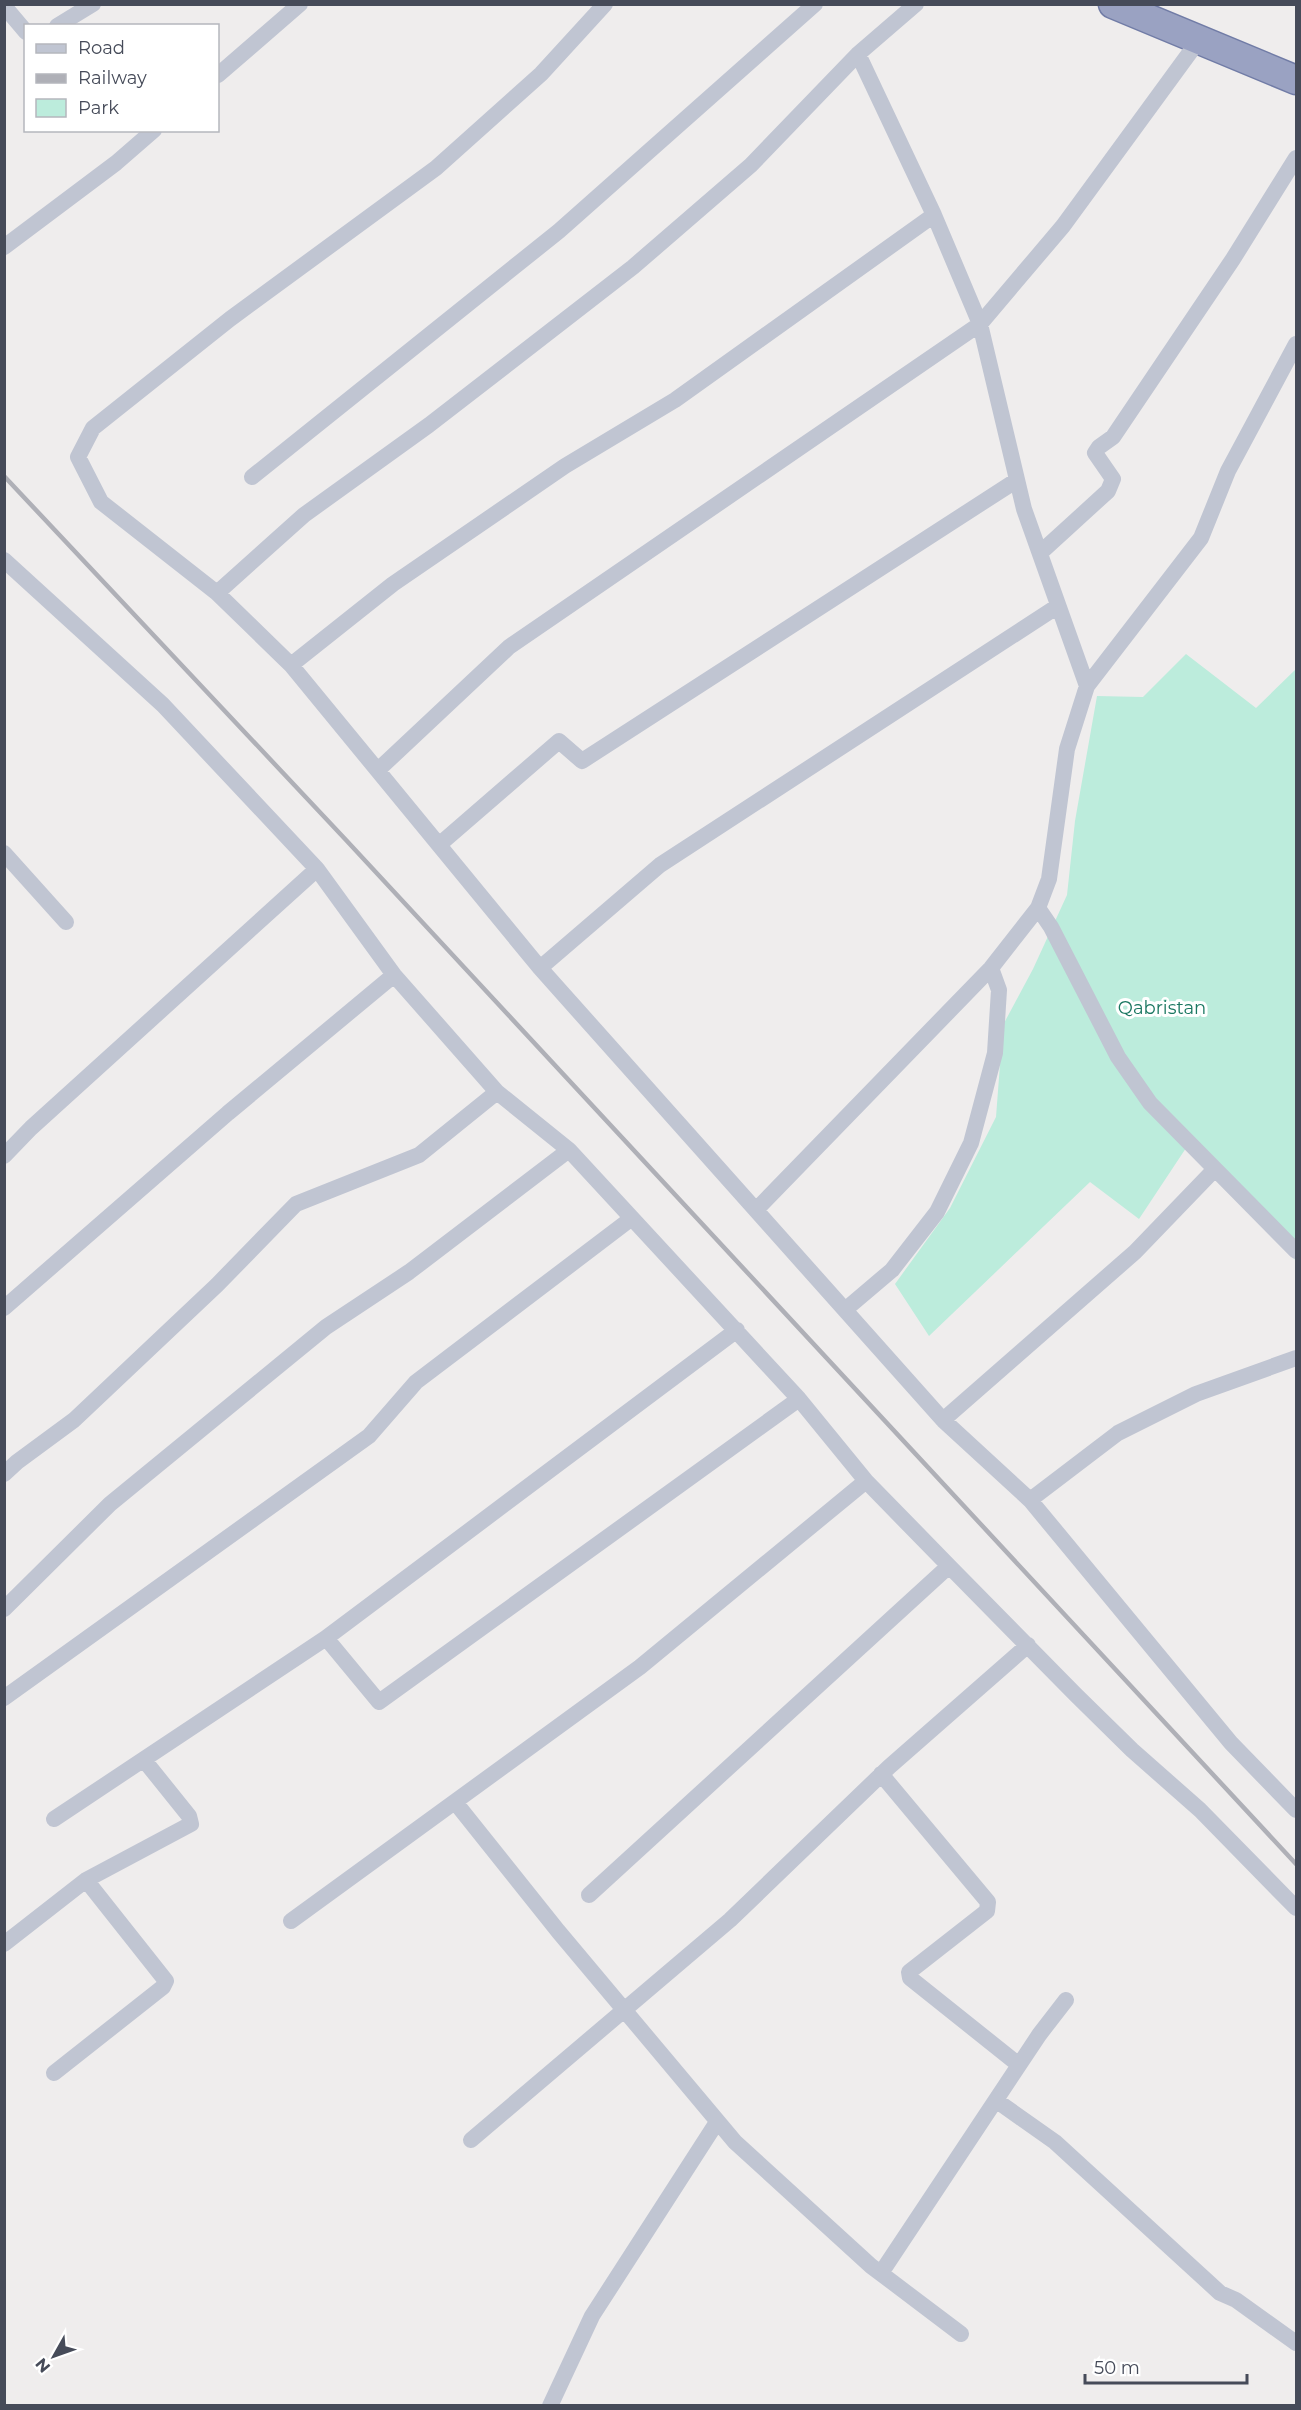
<svg xmlns="http://www.w3.org/2000/svg" width="1301" height="2410" viewBox="0 0 1301 2410" font-family="Montserrat,sans-serif">
<style>
.green{fill:#bcecdc}
.lines{fill:none;stroke-linecap:round;stroke-linejoin:round}
.trunk-casing{stroke:#717ca6;stroke-width:31}
.minor{stroke:#c0c5d2;stroke-width:16}
.trunk{stroke:#9aa2c2;stroke-width:28}
.rail{stroke:#afb0b7;stroke-width:4.5}
.labels{text-anchor:middle;dominant-baseline:central;stroke-width:6;stroke-linejoin:round;paint-order:stroke}
.park-label{font-size:18px;fill:#1a7761;stroke:#fff}
</style>
<rect width="100%" height="100%" fill="#efeded"/>
<path class="green" d="M1186 654 1256 708 1296 669V1261L1192 1139 1139 1219 1090 1182 929 1336 895 1284 950 1208 996 1117 1003 1025 1033 969 1067 895 1075 821 1097 696 1143 697Z"/>
<g class="lines">
<defs>
<path id="trunk" d="M1113 4 1296 80"/>
</defs>
<use href="#trunk" class="trunk-casing"/>
<path class="minor" d="M605 4 541 74 436 168 230 319 93 428 78 457 101 502 217 593 291 665 540 968 943 1420 1030 1500 1231 1743 1296 1810
M4 6 26 32
M57 26 93 4
M858 54 934 215 980 324 1024 509 1087 686
M218 75 300 4
M4 247 116 163 154 130
M252 477 559 231 815 4
M1040 553 1108 491 1113 479 1095 453 1099 447 1113 437 1233 259 1296 158
M4 560 163 705 317 869 394 975 497 1092 569 1150 799 1399 866 1481 949 1566 589 1895
M217 593 304 515 429 425 633 267 751 165 858 54 916 4
M291 665 393 584 565 466 675 400 934 215
M379 769 509 647 980 324 1063 226 1199 40
M440 844 559 741 582 761 1017 480
M4 853 66 922
M1038 908 1051 927 1118 1057 1150 1103 1296 1251
M540 968 660 865 1058 606
M4 1156 31 1128 317 869
M756 1210 991 968 1038 908 1049 879 1067 749 1087 686 1201 538 1228 471 1296 344
M4 1308 228 1113 394 975
M846 1309 892 1270 937 1212 971 1143 995 1053 999 990 991 968
M943 1420 1135 1252 1215 1169
M4 1474 17 1462 74 1420 217 1285 296 1204 419 1155 497 1092
M1030 1500 1118 1433 1196 1394 1296 1358
M949 1566 1076 1695 1132 1750 1200 1810 1296 1908
M4 1609 110 1504 326 1327 409 1272 569 1150
M326 1638 379 1702 799 1399
M4 1698 369 1436 416 1382 632 1218
M881 1774 988 1902 987 1911 909 1972 910 1978 1019 2065
M455 1802 558 1931 735 2142 871 2266 961 2334
M54 1819 326 1638 737 1330
M291 1921 640 1667 866 1481
M4 1944 86 1880
M54 2073 163 1987 166 1981 86 1880 191 1824 189 1816 144 1760
M997 2101 1055 2142 1220 2293 1236 2300 1296 2343
M471 2140 730 1920 889 1767 1028 1645
M881 2273 1039 2035 1066 2000
M550 2406 592 2316 717 2122"/>
<use href="#trunk" class="trunk"/>
<path class="rail" d="M4 476 346 840 1296 1864"/>
</g>
<g class="labels">
<g class="park-label">
<text x="1162" y="1008">Qabristan</text>
</g>
</g>
<rect width="1301" height="2410" fill="none" stroke="#464b59" stroke-width="12"/>
<rect x="24" y="24" width="195" height="108" fill="#ffffff" stroke="#b5b7bd" stroke-width="1.5"/>
<rect x="36" y="44" width="30" height="9" fill="#c0c5d2" stroke="#b5b7bd" stroke-width="1.5"/>
<text x="78" y="54" font-size="18" fill="#464b59">Road</text>
<rect x="36" y="74" width="30" height="9" fill="#afb0b7" stroke="#b5b7bd" stroke-width="1.5"/>
<text x="78" y="84" font-size="18" fill="#464b59">Railway</text>
<rect x="36" y="99" width="30" height="18" fill="#bcecdc" stroke="#b5b7bd" stroke-width="1.5"/>
<text x="78" y="114" font-size="18" fill="#464b59">Park</text>
<g transform="translate(54 2356) rotate(230)" stroke="#ffffff" stroke-width="4.5" paint-order="stroke">
<path d="M0-4.5L10 22L0 15L-10 22Z" fill="#464b59"/>
<text y="-9" font-size="16" font-weight="bold" text-anchor="middle" fill="#464b59">N</text>
</g>
<path d="M1085 2374v9h162v-9" fill="none" stroke="#464b59" stroke-width="3"/>
<text x="1094" y="2374" font-size="18" fill="#464b59" stroke="#ffffff" stroke-width="4.5" paint-order="stroke">50 m</text>
</svg>
